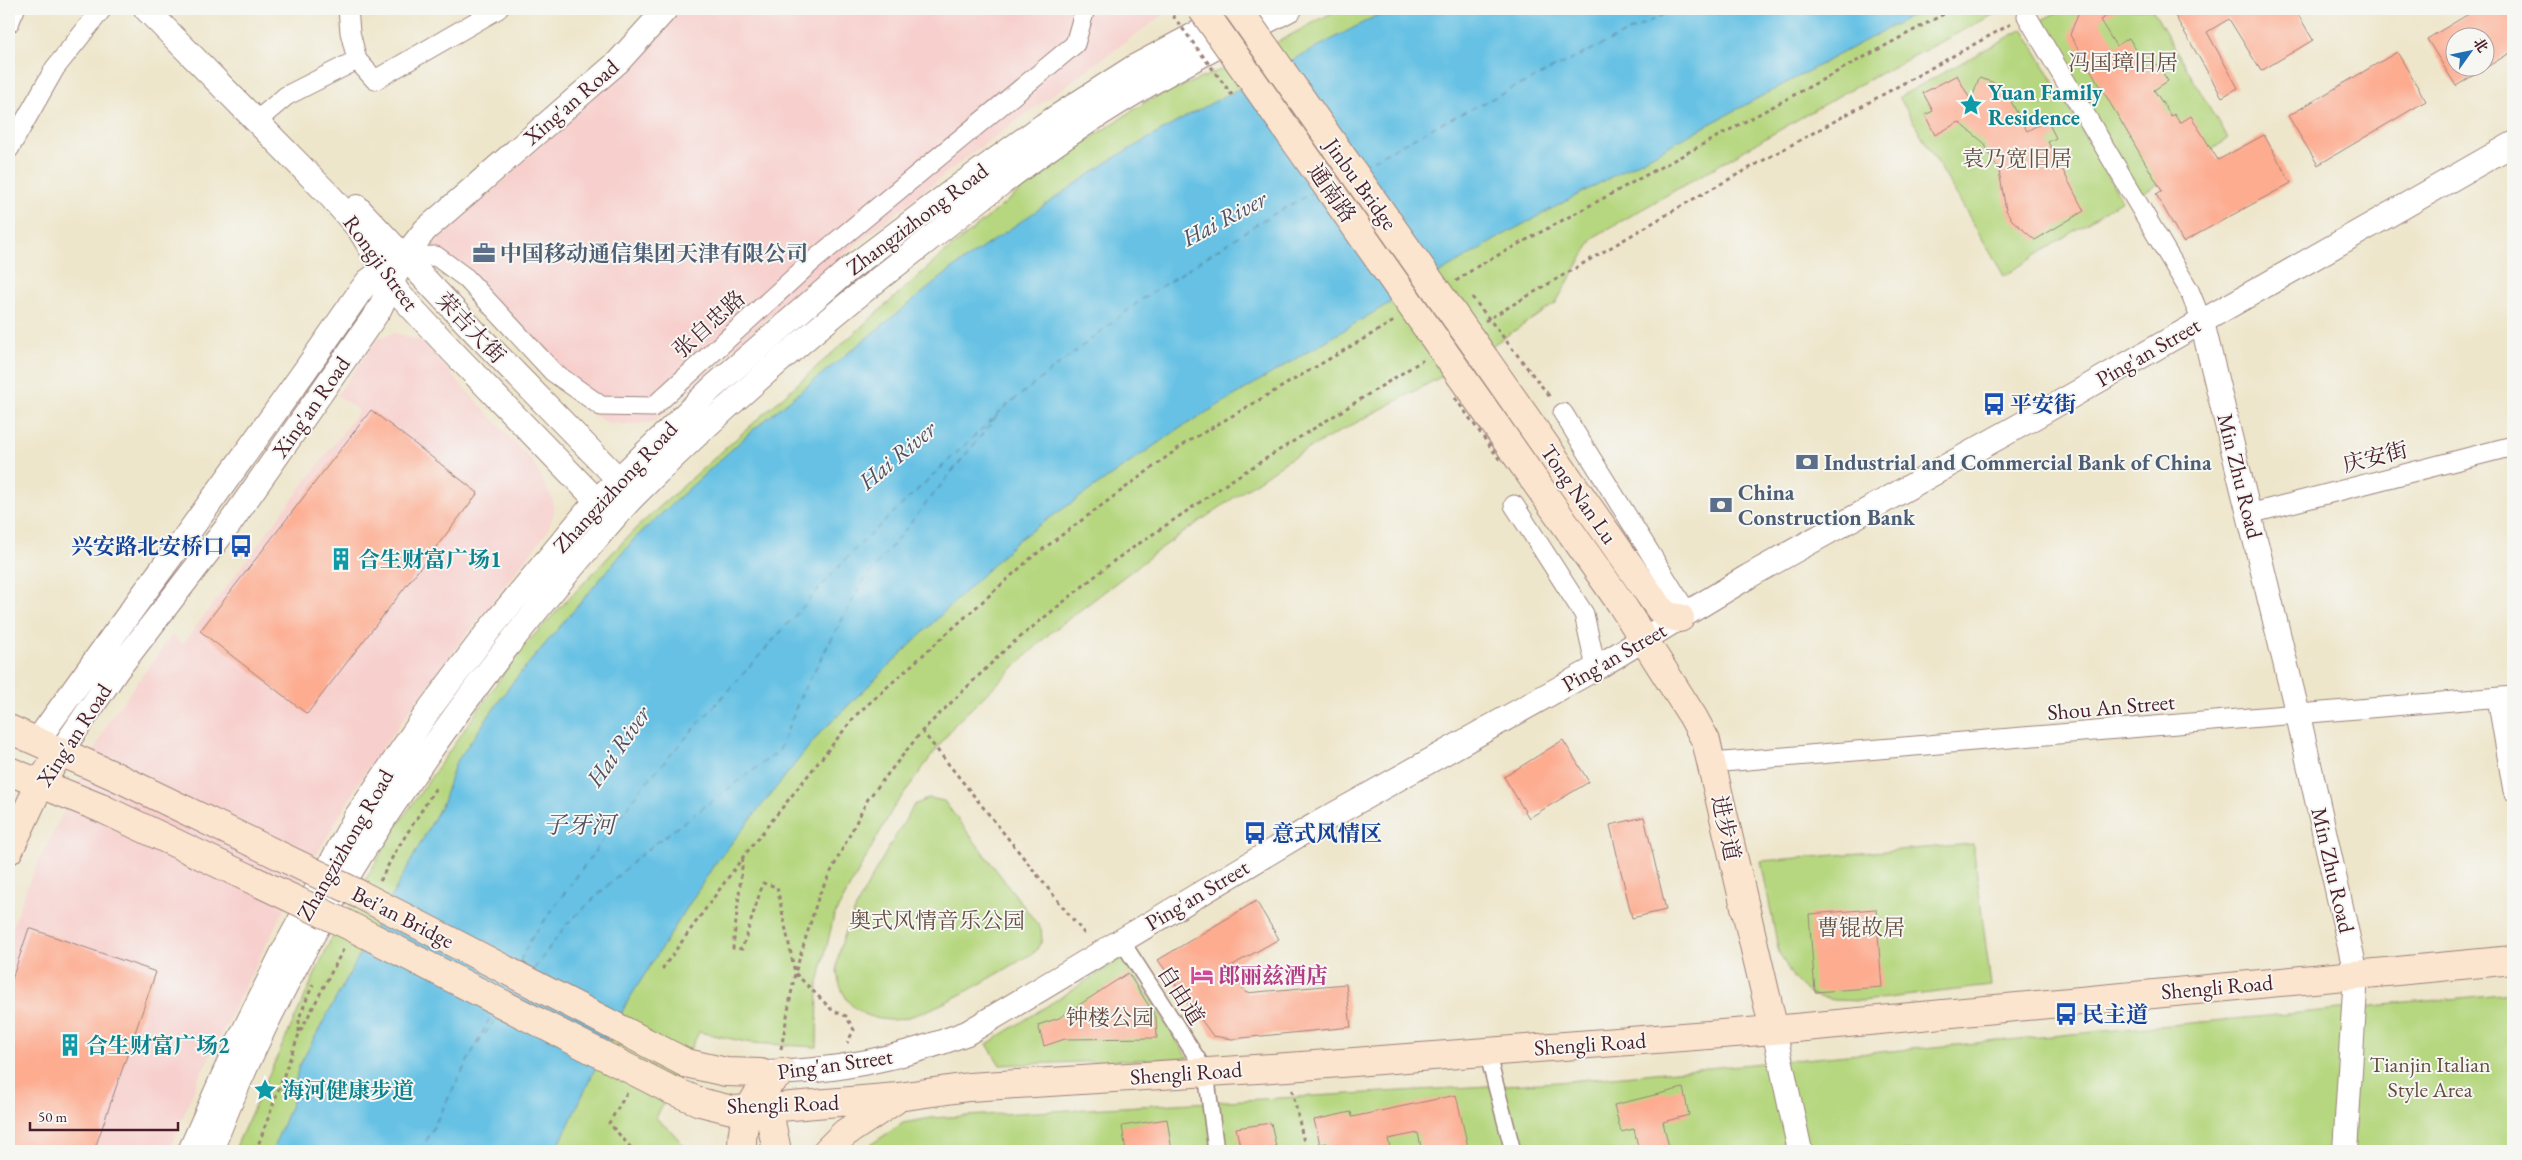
<svg xmlns="http://www.w3.org/2000/svg" width="2522" height="1160" viewBox="0 0 2522 1160" font-family="'EB Garamond','Noto Serif SC',serif">
<style>
.built{fill:#f7d0cd}
.green{fill:#b6d77f;stroke:#807b55}
.water{fill:#66c1e4;stroke:#587088}
.lines{fill:none;stroke-linecap:round;stroke-linejoin:round}
.ferry{stroke:#525062;stroke-width:1;stroke-dasharray:6 5;stroke-linecap:butt}
.building{fill:#fdac90;fill-rule:evenodd}
.pedestrian-casing{stroke:#9c827b;stroke-width:18}
.minor-casing{stroke:#9c827b;stroke-width:21}
.tertiary-casing{stroke:#9c827b;stroke-width:26}
.secondary-casing{stroke:#9c827b;stroke-width:30}
.path{stroke:#9c827b;stroke-width:3;stroke-dasharray:4 4;stroke-linecap:butt}
.pedestrian{stroke:#fff;stroke-width:15}
.minor{stroke:#fff;stroke-width:19}
.tertiary{stroke:#fff;stroke-width:24}
.secondary{stroke:#fce5cf;stroke-width:28}
.secondary-bridge-casing{stroke:#9c827b;stroke-width:30;stroke-linecap:butt}
.path-bridge{stroke:#9c827b;stroke-width:3;stroke-dasharray:4 4;stroke-linecap:butt}
.secondary-bridge{stroke:#fce5cf;stroke-width:28}
.labels{text-anchor:middle;dominant-baseline:central;stroke-width:4;stroke-linejoin:round;paint-order:stroke}
.park-label{font-size:22px;fill:#654d40;stroke:#f6f6f2}
.culture-label{font-size:22px;font-weight:bold;fill:#0d838f;stroke:#f6f6f2;text-anchor:start}
.street-label{font-size:22px;fill:#4a1f2b;stroke:#f6f6f2}
.service-label{font-size:22px;font-weight:bold;fill:#4e5e75;stroke:#f6f6f2;text-anchor:start}
.transit-label{font-size:22px;font-weight:bold;fill:#164399;stroke:#f6f6f2;text-anchor:start}
.hotel-label{font-size:22px;font-weight:bold;fill:#b23c85;stroke:#f6f6f2;text-anchor:start}
.water-label{font-size:24px;font-style:italic;fill:#525062;stroke:#f6f6f2}
</style>
<rect width="100%" height="100%" fill="#f6f6f2"/>
<filter id="ink" filterUnits="userSpaceOnUse"><feTurbulence type="fractalNoise" baseFrequency=".02" numOctaves="2"/><feDisplacementMap in="SourceGraphic" scale="10" xChannelSelector="R" yChannelSelector="G"/><feConvolveMatrix kernelMatrix="1 2 1 2 8 2 1 2 1" color-interpolation-filters="sRGB"/></filter>
<filter id="wash" filterUnits="userSpaceOnUse"><feTurbulence type="fractalNoise" baseFrequency=".0096" numOctaves="4" result="noise"/><feDisplacementMap in="SourceGraphic" scale="20" xChannelSelector="R" yChannelSelector="G"/><feGaussianBlur stdDeviation="1.12" result="paint"/><feColorMatrix in="noise" values="0 0 0 0 0 0 0 0 0 0 0 0 0 0 0 0 0 1.4 0 .05"/><feComposite in="paint" operator="in"/></filter>
<g filter="url(#wash)">
<rect width="100%" height="100%" fill="#eee6cb"/>
<path class="built" d="M682 9H1171L960 162 787 300 654 422 632 425 608 423 583 409 430 248 657 38Z
M395 333 421 341 534 464 552 498 554 513 547 532 449 657 364 774 279 919 199 1078 169 1151H9V937L30 879 109 721 172 635 183 644 359 411 337 395 378 338Z"/>
<path class="green" d="M1339 9H2004L1849 90 1594 237 1555 304 1461 366 1291 458 1160 549 1049 634 955 724 892 810 834 916 818 983 817 1047 751 1043 699 1032 656 1118 673 1133 689 1151H234L331 939 397 826 520 650 636 528 943 254 1057 161 1147 101 1244 60Z
M2063 9H2152L2228 139 2141 195 2040 21Z
M2023 29 2122 200 2004 276 1899 97Z
M929 798 944 801 1041 929 1042 941 1035 952C1003 970 927 1019 892 1020 876 1020 858 1014 848 1001 839 987 835 974 838 958 847 912 890 847 914 805Z
M1973 844 1991 986 1862 1001 1834 1000 1810 995 1794 979 1779 953 1761 861Z
M1124 957 1188 1058 1000 1065 987 1044Z
M2513 993V1151H861L903 1123 931 1118 1558 1082Z"/>
<path class="water" d="M1389 9H1924L1505 234 1177 430 1018 540 819 734 714 865 626 1004 556 1151H272L292 1102 298 1068 443 802 455 764 512 683 635 538 754 429 953 268 1112 159 1191 114Z"/>
<g class="lines">
<path class="ferry" d="M1363 165 1434 127 1675 9
M520 961 531 939 641 788 853 551 1005 407 1142 299 1263 220 1316 191
M534 969 567 924 640 855 779 751 801 695 862 583 1001 411
M478 1043 498 1016
M421 1151 492 1014"/>
</g>
<g id="blocks">
<path class="building" d="M2084 9H2119L2100 20 2116 46 2129 38 2148 70 2157 64 2168 81 2154 90 2171 116 2174 114 2180 123 2191 116 2218 160 2264 135 2291 183 2183 242 2156 194 2162 191 2070 35 2079 11Z
M2171 9H2295L2313 40 2261 71 2229 19 2207 32 2238 88 2222 97Z
M2477 9H2513V51L2456 86 2427 39ZM2454 38H2484V68H2454Z
M2397 52 2426 101 2318 165 2288 116Z
M1957 75 1971 101 1979 78 2002 85 2027 131 2047 120 2056 138 2048 142 2084 211 2035 240 2012 220 2006 210 1999 171 1984 143 1959 122 1935 135 1925 115 1933 111 1923 93Z
M371 410 478 493 307 714 200 631Z
M1563 740 1589 782 1529 818 1504 777Z
M1644 817 1666 910 1632 918 1610 825Z
M1256 901 1279 939 1229 967 1246 993 1346 984 1351 1027 1232 1039 1213 1036 1158 960Z
M1876 909 1882 987 1815 992 1809 914Z
M29 928 156 972 94 1151H9V988Z
M1128 973 1156 1017 1157 1038 1065 1039 1044 1046 1038 1025 1059 1018Z
M1683 1088 1689 1115 1663 1122 1670 1151H1639L1634 1129 1621 1132 1614 1105Z
M1456 1095 1469 1151H1422L1418 1133 1388 1139 1391 1151H1329L1327 1143 1320 1144 1314 1120 1351 1112 1352 1117Z
M1167 1119 1172 1151H1126L1122 1126Z
M1271 1123 1277 1151H1241L1236 1128Z"/>
</g>
</g>
<g filter="url(#ink)">
<use href="#blocks" fill-opacity="0" stroke="#9c827b" stroke-width="1"/>
<g class="lines">
<defs>
<path id="pedestrian" d="M1121 940 1206 1072 1216 1151
M1487 1052 1513 1151"/>
<path id="minor" d="M348 9 350 32 357 60 375 80 498 9
M2027 16 2189 290 2202 322
M9 23 15 9
M266 113 286 96 357 60
M9 149 55 68 102 9
M404 257 436 256 466 278 553 372 601 406 653 407 808 265 1075 44 1085 9
M1563 413 1688 614
M1514 505 1584 614 1596 668
M2249 514 2513 446
M2497 698 2513 791
M1712 763 2513 696"/>
<path id="tertiary" d="M146 9 331 197 359 229 399 294 453 352 607 511
M357 207 475 332 628 489
M2202 322 2298 715 2356 974 2345 1151
M37 741C144 591 255 445 359 293L368 281 396 261
M61 751 117 670 228 526 379 310 404 257 425 230 618 62 666 9
M1774 1030 1800 1151
M765 1073C835 1072 902 1058 967 1033L1317 824 1596 668 1749 576 2017 427 2513 144
M190 1151 236 1047 282 954 356 817 431 707 489 630 596 501 713 387 848 270 959 186 1044 125 1134 67 1243 9
M211 1151C277 975 388 801 503 652 528 620 554 589 580 558 597 538 614 517 633 497 721 408 819 325 918 248 990 191 1062 135 1141 89 1189 60 1241 35 1290 9"/>
<path id="secondary" d="M1485 359 1659 608 1667 616 1680 618
M1461 376 1620 602 1693 717 1706 741 1774 1030
M9 729 117 777
M9 771 103 809
M9 850 40 784 61 751
M686 1063 726 1072 761 1073 777 1151
M669 1089 700 1102 732 1110 768 1108 898 1097 969 1087 1288 1067 1774 1030 2513 960
M742 1149C741 1116 755 1090 783 1072
M827 1151 845 1133 895 1100"/>
</defs>
<use href="#pedestrian" class="pedestrian-casing"/>
<use href="#minor" class="minor-casing"/>
<use href="#tertiary" class="tertiary-casing"/>
<use href="#secondary" class="secondary-casing"/>
<path class="path" d="M1456 281 1478 266 1953 9
M1485 321 1695 198 2011 24
M1547 393 1551 399
M922 731 1087 937
M743 858 733 948 742 949 763 883 777 887 795 973 833 1011 846 1016 854 1030 847 1043
M380 881 394 854 437 786
M662 969 743 857 856 715 1031 558 1184 444 1394 321
M299 1032V1018L313 984
M781 1049 795 973 819 895 868 799 922 731 1008 647 1115 560 1238 476 1423 360
M1292 1090 1306 1151
M627 1093 609 1123 634 1151
M256 1151 299 1034 344 948"/>
<use href="#pedestrian" class="pedestrian"/>
<use href="#minor" class="minor"/>
<use href="#tertiary" class="tertiary"/>
<use href="#secondary" class="secondary"/>
<defs>
<path id="secondary-bridge" d="M1202 9 1461 376
M1238 9 1485 359
M117 777 361 895 686 1063
M103 809 346 924 669 1089"/>
</defs>
<use href="#secondary-bridge" class="secondary-bridge-casing"/>
<path class="path-bridge" d="M1168 9 1232 95
M1472 297 1547 393
M1455 398 1500 460"/>
<use href="#secondary-bridge" class="secondary-bridge"/>
</g>
</g>
<defs>
<symbol id="sight-bare" viewBox="-9 -9 18 18"><path d="M0-6L1.8-2.2L6-1.7L2.9 1.2L3.7 5.4L0 3.3L-3.7 5.4L-2.9 1.2L-6-1.7L-1.8-2.2Z" fill="#0f9aa8" stroke="#f6f6f2" stroke-width="2.5" paint-order="stroke"/></symbol>
<symbol id="office-bare" viewBox="-9 -9 18 18"><path d="M-6-3h4V-5.5h4V-3h4V5H-6ZM-1-4.5V-3h2v-1.5ZM-6 0V1H6V0Z" fill="#5c6f8a" stroke="#f6f6f2" stroke-width="2.5" paint-order="stroke"/></symbol>
<symbol id="bus-bare" viewBox="-9 -9 18 18"><path d="M-5-6H5V4H4V6H2V4H-2V6H-4V4H-5ZM-3.5-4V0h7V-4ZM-3.5 1.2v1.5H-2V1.2ZM2 1.2v1.5H3.5V1.2Z" fill="#1a4fb4" stroke="#f6f6f2" stroke-width="2.5" paint-order="stroke"/></symbol>
<symbol id="bank-bare" viewBox="-9 -9 18 18"><path d="M-6-4H6V4H-6ZM0-2.3a2.3 2.3 0 1 0 0 4.6a2.3 2.3 0 1 0 0-4.6Z" fill="#5c6f8a" stroke="#f6f6f2" stroke-width="2.5" paint-order="stroke"/></symbol>
<symbol id="building-bare" viewBox="-9 -9 18 18"><path d="M-4-6H4V6H1V3H-1V6H-4ZM-2.5-4.3h1.7v1.8h-1.7ZM.8-4.3h1.7v1.8H.8ZM-2.5-1h1.7V.8h-1.7ZM.8-1h1.7V.8H.8Z" fill="#0f9aa8" stroke="#f6f6f2" stroke-width="2.5" paint-order="stroke"/></symbol>
<symbol id="hotel-bare" viewBox="-9 -9 18 18"><path d="M-6-4.5h1.5V1H6V5H4.5V3h-9V5H-6ZM-4 0a1.8 1.8 0 1 1 3.6 0ZM.5 0V-2.5h3Q6-2.5 6 0Z" fill="#d1479c" stroke="#f6f6f2" stroke-width="2.5" paint-order="stroke"/></symbol>
</defs>
<g fill-rule="evenodd">
<use href="#sight-bare" x="1955" y="89" width="32" height="32"/>
<use href="#office-bare" x="468" y="237" width="32" height="32"/>
<use href="#bus-bare" x="1978" y="388" width="32" height="32"/>
<use href="#bank-bare" x="1791" y="446" width="32" height="32"/>
<use href="#bank-bare" x="1705" y="489" width="32" height="32"/>
<use href="#bus-bare" x="225" y="530" width="32" height="32"/>
<use href="#building-bare" x="325" y="543" width="32" height="32"/>
<use href="#bus-bare" x="1239" y="817" width="32" height="32"/>
<use href="#hotel-bare" x="1186" y="959" width="32" height="32"/>
<use href="#bus-bare" x="2050" y="998" width="32" height="32"/>
<use href="#building-bare" x="54" y="1029" width="32" height="32"/>
<use href="#sight-bare" x="249" y="1074" width="32" height="32"/>
</g>
<g class="labels">
<g class="park-label">
<text x="2123" y="62">冯国璋旧居</text>
<text x="2017" y="158">袁乃宽旧居</text>
<text x="937" y="920">奥式风情音乐公园</text>
<text x="1861" y="927">曹锟故居</text>
<text x="1110" y="1017">钟楼公园</text>
<text x="2430" y="1064">Tianjin Italian<tspan x="2430" dy="25">Style Area</tspan></text>
</g>
<g class="culture-label">
<text x="1988" y="92">Yuan Family<tspan x="1988" dy="25">Residence</tspan></text>
<text x="358" y="559">合生财富广场1</text>
<text x="86" y="1045">合生财富广场2</text>
<text x="282" y="1090">海河健康步道</text>
</g>
<g class="street-label">
<text transform="translate(571 102) rotate(-41)">Xing'an Road</text>
<text transform="translate(1361 184) rotate(54)">Jinbu Bridge</text>
<text transform="translate(1332 193) rotate(55)">通南路</text>
<text transform="translate(917 219) rotate(-37)">Zhangzizhong Road</text>
<text transform="translate(381 263) rotate(54)">Rongji Street</text>
<text transform="translate(709 324) rotate(-42)">张自忠路</text>
<text transform="translate(471 328) rotate(46)">荣吉大街</text>
<text transform="translate(2148 352) rotate(-30)">Ping'an Street</text>
<text transform="translate(311 407) rotate(-55)">Xing'an Road</text>
<text transform="translate(2375 457) rotate(-14)">庆安街</text>
<text transform="translate(2240 476) rotate(76)">Min Zhu Road</text>
<text transform="translate(615 487) rotate(-47)">Zhangzizhong Road</text>
<text transform="translate(1579 494) rotate(55)">Tong Nan Lu</text>
<text transform="translate(1614 657) rotate(-30)">Ping'an Street</text>
<text transform="translate(2111 707) rotate(-5)">Shou An Street</text>
<text transform="translate(74 735) rotate(-57)">Xing'an Road</text>
<text transform="translate(1726 828) rotate(78)">进步道</text>
<text transform="translate(345 845) rotate(-60)">Zhangzizhong Road</text>
<text transform="translate(2333 870) rotate(77)">Min Zhu Road</text>
<text transform="translate(1197 895) rotate(-31)">Ping'an Street</text>
<text transform="translate(403 917) rotate(27)">Bei'an Bridge</text>
<text transform="translate(2217 987) rotate(-5)">Shengli Road</text>
<text transform="translate(1181 995) rotate(57)">自由道</text>
<text transform="translate(1590 1044) rotate(-4)">Shengli Road</text>
<text transform="translate(835 1064) rotate(-8)">Ping'an Street</text>
<text transform="translate(1186 1073) rotate(-4)">Shengli Road</text>
<text transform="translate(783 1104) rotate(-2)">Shengli Road</text>
</g>
<g class="service-label">
<text x="500" y="253">中国移动通信集团天津有限公司</text>
<text x="1824" y="462">Industrial and Commercial Bank of China</text>
<text x="1738" y="492">China<tspan x="1738" dy="25">Construction Bank</tspan></text>
</g>
<g class="transit-label">
<text x="2010" y="404">平安街</text>
<text x="225" y="546" text-anchor="end">兴安路北安桥口</text>
<text x="1272" y="833">意式风情区</text>
<text x="2082" y="1014">民主道</text>
</g>
<g class="hotel-label">
<text x="1218" y="975">郎丽兹酒店</text>
</g>
<g class="water-label">
<text transform="translate(1224 218) rotate(-28)">Hai River</text>
<text transform="translate(897 455) rotate(-40)">Hai River</text>
<text transform="translate(618 746) rotate(-55)">Hai River</text>
<text x="579" y="824">子牙河</text>
</g>
</g>
<rect width="2522" height="1160" fill="none" stroke="#f6f6f2" stroke-width="30"/>
<g transform="translate(2470 52) rotate(57)"><circle r="24" fill="#f6f6f2" stroke="#b1a0a2"/>
<path d="M0-4L9 19L0 12L-9 19Z" fill="#1f6fb2"/>
<text y="-8" font-size="14" font-weight="bold" text-anchor="middle" fill="#4a1f2b">北</text>
</g>
<path d="M30 1122v8h148v-8" fill="none" stroke="#4a1f2b" stroke-width="2.5"/>
<text x="38" y="1122" font-size="15" fill="#4a1f2b" stroke="#f6f6f2" stroke-width="4" paint-order="stroke">50 m</text>
</svg>
